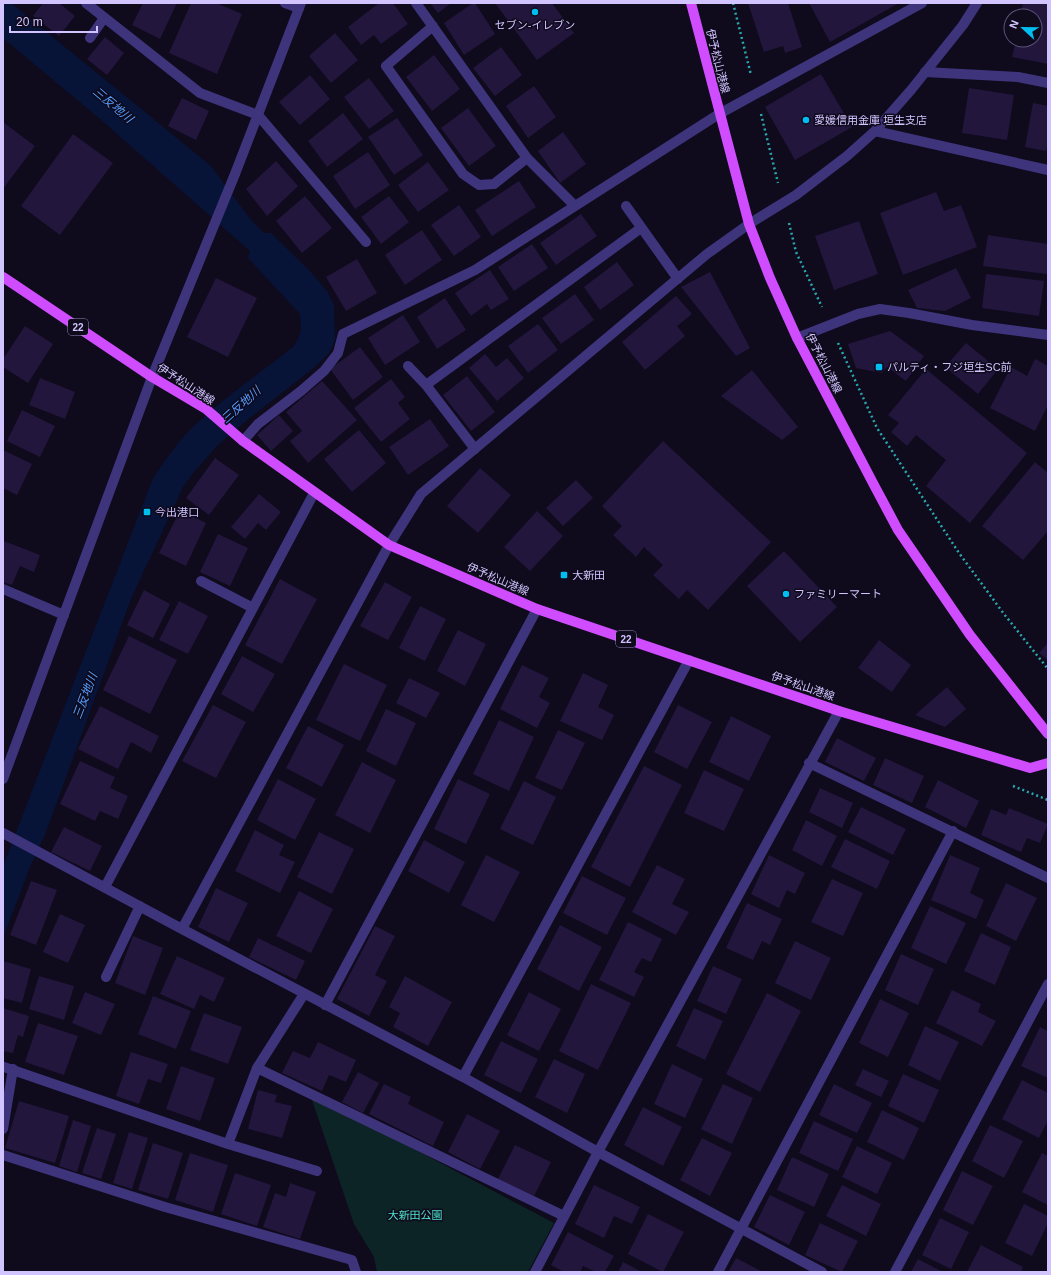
<svg xmlns="http://www.w3.org/2000/svg" width="1051" height="1275" viewBox="0 0 1051 1275" font-family="Helvetica,'Noto Sans JP',sans-serif">
<style>
.green{fill:#0d2426}
.water{fill:#071438}
.building{fill:#22163d}
.lines{fill:none;stroke-linecap:round;stroke-linejoin:round}
.path{stroke:#29a9af;stroke-width:2.5;stroke-dasharray:2 3;stroke-linecap:butt}
.service{stroke:#3e347c;stroke-width:10}
.minor{stroke:#3e347c;stroke-width:10}
.tertiary{stroke:#3e347c;stroke-width:10}
.primary{stroke:#cf4cff;stroke-width:10}
.poi-dot{fill:#00bff0;stroke:#0f0a1c;stroke-width:1.5}
.labels{text-anchor:middle;dominant-baseline:central;stroke-width:3;stroke-linejoin:round;paint-order:stroke}
.shield{fill:#0f0a1c;stroke:#988dbb;stroke-width:1}
.shield-label{font-size:10px;font-weight:bold;fill:#d2c5ff}
.poi-label{font-size:11px;fill:#d2c5ff;stroke:#0f0a1c;text-anchor:start}
.street-label{font-size:11px;fill:#d2c5ff;stroke:#0f0a1c}
.park-label{font-size:11px;fill:#4fe1cc;stroke:#0f0a1c}
.water-label{font-size:12px;font-style:italic;fill:#539dff;stroke:#0f0a1c}
</style>
<rect width="100%" height="100%" fill="#0f0a1c"/>
<path class="green" d="M310 1094 554 1223 528 1272H377L374 1257 354 1224Z"/>
<path class="water" d="M3 3H11L210 165 251 220 264 233H271L310 271 327 291 334 305 335 340 329 353 316 366 251 417 218 445 194 472 183 487 131 599 45 835 30 867 3 938V866L153 478C166 459 179 440 195 425 225 397 260 373 293 347L298 339 301 330 300 314 248 258 250 251 100 119 3 38Z"/>
<path class="building" d="M43 3H59L75 16 59 36 33 16Z
M143 3H177L160 39 132 25Z
M191 3H216L242 14 217 74 169 53Z
M379 3H393L408 24 381 44 374 35 361 45 348 27Z
M430 3H451L438 13Z
M473 3H475L495 34 464 55 444 23Z
M495 3H552L574 33 537 60Z
M748 3H788L802 47 785 53 783 46 764 52Z
M809 3H899L830 42Z
M1023 3H1048V64L1012 57 1016 40H1035V16H1020Z
M335 33 358 60 331 83 309 56Z
M105 37 124 53 107 75 87 59Z
M501 47 522 75 495 96 473 68Z
M434 55 460 89 432 111 406 77Z
M821 74 852 127 795 160 765 107Z
M310 75 330 99 300 125 279 102Z
M369 78 394 111 369 129 344 97Z
M534 86 556 117 528 138 506 106Z
M969 88 1014 95 1007 140 962 133Z
M182 98 209 111 196 140 168 126Z
M1033 103 1048 106V142L1046 151 1025 147Z
M468 108 496 146 469 166 441 128Z
M343 113 363 139 327 167 308 141Z
M397 118 423 155 394 175 368 137Z
M3 122 35 146 3 189Z
M563 132 586 164 560 183 538 151Z
M73 134 113 163 60 235 21 206Z
M368 152 390 185 355 209 333 176Z
M276 161 298 186 267 216 246 189Z
M428 162 449 190 418 212 398 185Z
M519 181 536 207 492 236 475 210Z
M936 192 944 211 961 205 977 247 903 275 880 213Z
M305 196 332 228 302 253 276 221Z
M389 196 409 222 381 244 361 217Z
M459 205 481 237 454 256 431 225Z
M581 214 597 236 556 265 540 243Z
M859 221 878 274 834 290 815 236Z
M422 230 442 260 405 285 385 255Z
M988 235 1048 244 1047 274 983 266Z
M532 244 548 268 514 291 498 267Z
M357 259 377 293 346 311 326 277Z
M617 262 634 285 600 310 584 287Z
M956 268 971 298 945 311 917 308 908 290Z
M490 270 509 299 491 310 487 304 471 316 455 293Z
M710 272 750 348 736 356 681 287Z
M986 274 1044 281 1039 316 982 308Z
M216 278 257 298 228 357 187 337Z
M575 294 594 320 561 344 542 318Z
M676 296 692 314 677 326 685 336 645 370 622 342Z
M445 298 466 330 437 349 417 317Z
M403 315 420 342 385 365 368 338Z
M538 324 558 350 528 373 508 346Z
M25 326 53 344 28 383 3 367V359Z
M890 331 924 356 906 381 887 367 882 373 856 368 848 344Z
M966 343 998 369 978 394 945 367Z
M360 347 383 377 353 400 330 369Z
M485 354 496 367 507 358 524 378 497 401 469 368Z
M1035 359 1048 366V405L1035 431 990 408 1011 367 1027 376Z
M926 369 1027 453 970 523 926 486 946 460 916 435 907 446 891 432 899 423 888 415Z
M752 370 798 427 782 440 721 396Z
M467 376 495 412 471 431 443 395Z
M40 378 75 392 65 419 29 405Z
M391 379 405 397 398 403 410 419 381 442 354 408Z
M322 381 357 420 308 463 290 441 302 431 286 412Z
M22 410 55 426 40 457 7 441Z
M279 415 293 431 271 451 257 435Z
M430 419 449 446 408 475 389 447Z
M359 430 386 463 352 492 324 459Z
M663 441 771 542 708 610 687 590 679 599 653 575 663 565 644 547 636 557 613 535 622 526 602 506Z
M3 450 32 464 17 495 3 488Z
M215 458 239 475 209 515 186 498Z
M1035 462 1048 473V531L1023 560 982 526Z
M480 468 511 495 478 533 447 506Z
M576 480 593 498 563 526 546 508Z
M259 494 281 512 266 530 258 523 245 539 231 527Z
M180 510 206 523 186 566 159 553Z
M537 511 563 536 530 571 504 547Z
M218 534 248 548 230 586 200 572Z
M4 541 40 555 34 572 20 566 12 585 3 582V545Z
M784 551 837 607 800 642 747 586Z
M280 579 317 599 282 664 245 645Z
M385 582 412 597 388 640 360 626Z
M144 590 170 604 153 638 127 625Z
M179 601 208 616 188 654 159 640Z
M420 606 446 619 425 661 399 648Z
M458 630 486 644 465 686 437 671Z
M129 636 177 660 150 714 103 690Z
M879 640 911 665 892 692 858 668Z
M1048 643V660L1039 653Z
M242 656 275 674 253 712 221 694Z
M344 664 387 685 360 741 316 720Z
M522 665 549 678 539 697 550 703 537 728 500 709Z
M583 673 608 685 598 707 614 715 602 740 560 721Z
M409 678 440 693 426 718 396 703Z
M947 687 966 709 945 727 915 715Z
M213 705 246 722 216 778 182 761Z
M678 705 712 722 687 769 654 752Z
M100 706 159 736 151 753 131 742 118 769 78 749Z
M386 709 416 723 396 766 366 751Z
M731 716 771 736 749 781 709 762Z
M499 720 534 737 509 791 473 774Z
M308 726 344 745 322 787 286 768Z
M558 730 585 743 562 790 535 778Z
M837 738 876 758 864 781 825 762Z
M885 758 924 776 912 803 873 785Z
M80 761 115 777 110 788 128 796 118 819 100 811 95 821 60 804Z
M362 762 396 780 370 833 335 815Z
M644 766 682 785 630 887 591 867Z
M704 770 744 789 724 831 684 813Z
M278 779 316 799 295 840 257 820Z
M458 779 490 794 466 844 434 829Z
M938 780 979 801 966 828 925 807Z
M524 781 556 797 533 845 500 829Z
M820 788 853 803 842 828 809 812Z
M861 807 906 829 893 855 848 832Z
M1009 808 1048 824 1040 843 1027 838 1021 852 981 835 991 809 1006 815Z
M806 820 837 836 822 866 792 850Z
M64 827 102 846 90 871 51 852Z
M255 830 284 845 279 855 295 862 280 893 235 871Z
M319 832 354 849 332 894 297 877Z
M845 839 890 861 877 889 831 867Z
M424 840 465 862 449 893 408 871Z
M486 855 520 872 494 922 461 905Z
M769 855 805 873 795 894 787 890 779 908 751 894Z
M950 855 980 868 970 893 984 900 976 919 931 900Z
M657 865 685 879 672 904 689 912 676 935 632 912Z
M582 876 626 898 607 935 563 913Z
M832 879 863 893 843 936 811 922Z
M31 881 57 890 36 945 10 935Z
M1006 883 1037 898 1016 941 986 926Z
M216 888 248 903 229 942 198 927Z
M299 891 333 909 311 953 276 936Z
M747 903 782 919 770 945 762 941 753 960 726 948Z
M930 906 966 923 946 964 911 948Z
M60 914 85 925 68 963 43 952Z
M628 922 662 939 651 962 642 958 634 972 644 977 634 997 599 980Z
M560 925 602 947 579 991 537 969Z
M375 926 395 936 375 975 387 981 369 1016 337 999Z
M981 933 1011 947 995 985 964 971Z
M133 936 163 948 145 995 115 983Z
M258 938 305 961 296 980 249 957Z
M795 941 831 958 811 1000 775 983Z
M901 954 934 969 918 1005 885 990Z
M177 956 225 978 214 1002 200 995 194 1009 160 994Z
M3 961 31 969 22 1003 3 998Z
M713 966 742 979 726 1014 697 1001Z
M39 976 74 986 64 1020 29 1009Z
M405 976 452 1002 428 1046 393 1027 400 1013 389 1007Z
M591 984 631 1003 598 1070 559 1051Z
M952 990 981 1004 978 1012 996 1021 982 1046 936 1023Z
M85 992 115 1004 101 1035 72 1023Z
M529 992 561 1009 539 1051 507 1035Z
M767 993 801 1011 760 1092 726 1074Z
M153 996 191 1011 176 1049 138 1034Z
M880 999 909 1013 888 1057 859 1043Z
M3 1008 29 1016 23 1037 18 1035 13 1053 3 1051Z
M694 1008 723 1021 705 1060 676 1046Z
M204 1013 242 1027 228 1064 190 1050Z
M38 1023 78 1036 64 1075 25 1062Z
M925 1026 959 1042 940 1081 908 1065Z
M1040 1027 1048 1031V1078L1021 1066Z
M501 1041 538 1059 521 1093 484 1075Z
M318 1042 356 1060 346 1082 329 1075 322 1091 282 1073 293 1051 310 1058Z
M131 1052 168 1064 161 1083 148 1079 139 1104 116 1096Z
M554 1059 585 1074 567 1113 535 1097Z
M672 1064 703 1079 685 1118 654 1104Z
M181 1066 215 1078 200 1121 166 1109Z
M863 1069 889 1081 881 1097 855 1085Z
M358 1072 379 1083 363 1113 342 1102Z
M903 1074 939 1090 924 1123 888 1106Z
M1022 1080 1048 1093V1120L1039 1138 1002 1119Z
M384 1084 411 1097 408 1104 444 1122 433 1146 369 1114Z
M723 1084 753 1098 732 1144 701 1129Z
M834 1084 872 1103 857 1133 819 1115Z
M258 1090 277 1095 275 1102 292 1106 282 1138 248 1129Z
M19 1101 69 1116 55 1163 5 1148Z
M643 1107 682 1127 663 1166 624 1145Z
M882 1110 919 1128 904 1160 867 1142Z
M467 1114 500 1131 480 1169 448 1152Z
M73 1120 91 1126 77 1172 59 1166Z
M814 1121 853 1139 838 1171 799 1153Z
M990 1125 1023 1141 1004 1178 972 1161Z
M97 1128 116 1134 101 1179 82 1173Z
M129 1132 148 1138 132 1189 113 1183Z
M702 1138 732 1153 710 1196 680 1180Z
M153 1143 183 1153 168 1199 138 1190Z
M515 1145 551 1162 534 1196 498 1179Z
M857 1146 892 1163 877 1194 842 1177Z
M190 1153 228 1165 213 1212 175 1200Z
M1042 1153 1048 1156V1205L1022 1192Z
M792 1157 829 1174 814 1207 777 1190Z
M962 1171 993 1186 973 1225 943 1210Z
M235 1173 271 1185 257 1226 221 1214Z
M290 1183 316 1192 300 1239 263 1227 275 1193 286 1197Z
M594 1185 640 1207 632 1224 614 1216 604 1238 575 1224Z
M842 1185 881 1204 866 1236 826 1216Z
M770 1195 805 1212 789 1245 754 1227Z
M1024 1204 1048 1216V1223L1032 1256 1005 1243Z
M648 1214 684 1232 663 1272 628 1254Z
M940 1218 969 1232 951 1269 922 1255Z
M820 1223 858 1241 842 1272 805 1255Z
M568 1232 614 1256 605 1272H596L583 1266 580 1272H564L551 1265Z
M981 1245 1023 1267 1021 1272H967Z
M736 1258 763 1272H728Z
M918 1259 943 1272H911Z
M623 1262 642 1272H618Z"/>
<g class="lines">
<path class="path" d="M733 3 751 75
M761 114 778 183
M789 223 796 252 822 307
M838 343 877 428 959 553 1004 614 1048 669
M1013 786 1048 800"/>
<path class="service" d="M925 72 1018 77 1048 83
M258 115 366 242"/>
<path class="minor" d="M86 3 200 93 258 115
M285 3 299 8
M416 3 527 158 575 206
M433 26 386 66 463 174 479 185 494 184 527 158
M90 38 104 18
M875 131 1048 170
M626 206 678 279
M797 338 858 314 880 309 909 313 972 325 1048 335
M408 366 426 385 475 449
M426 385 641 228
M243 441 258 424 301 391 324 371 338 353 343 334 475 270 719 114 922 3
M201 581 253 608
M3 589 64 615
M809 763 1048 878
M3 833 182 929
M105 887 314 493
M106 977 140 906
M325 1005 537 609
M4 1067 228 1144 317 1171
M257 1068 564 1216
M463 1077 689 660
M3 1129 13 1069
M228 1144 257 1068 304 994
M3 1155 165 1207 352 1260 356 1272
M535 1272 598 1152 839 711
M718 1272 953 831
M822 1272 598 1152 463 1077 182 929 389 545 421 494 707 254 749 224 796 195 847 156 875 131 911 90 963 25 977 3
M895 1272 1048 984"/>
<path class="tertiary" d="M3 779 152 377 235 174 301 3"/>
<path class="primary" d="M691 3 749 224 770 278 797 338 874 485 898 530 970 635 1048 734
M3 277 152 377 206 409 243 441 389 545 537 609 839 711 1030 768 1048 763"/>
</g>
<g class="poi-dot">
<circle cx="535" cy="12" r="4"/>
<circle cx="806" cy="120" r="4"/>
<rect x="875" y="363" width="8" height="8" rx="2"/>
<rect x="143" y="508" width="8" height="8" rx="2"/>
<rect x="560" y="571" width="8" height="8" rx="2"/>
<circle cx="786" cy="594" r="4"/>
</g>
<g class="labels">
<g class="shield">
<rect x="68" y="319" width="20" height="16" rx="3"/>
<rect x="616" y="631" width="20" height="16" rx="3"/>
</g>
<g class="shield-label">
<text x="78" y="327">22</text>
<text x="626" y="639">22</text>
</g>
<g class="poi-label">
<text x="535" y="25" text-anchor="middle">セブン-イレブン</text>
<text x="814" y="120">愛媛信用金庫 垣生支店</text>
<text x="887" y="367">パルティ・フジ垣生SC前</text>
<text x="155" y="512">今出港口</text>
<text x="572" y="575">大新田</text>
<text x="794" y="594">ファミリーマート</text>
</g>
<g class="street-label">
<text transform="translate(718 61) rotate(76)">伊予松山港線</text>
<text transform="translate(824 363) rotate(63)">伊予松山港線</text>
<text transform="translate(186 384) rotate(33)">伊予松山港線</text>
<text transform="translate(498 579) rotate(23)">伊予松山港線</text>
<text transform="translate(803 686) rotate(19)">伊予松山港線</text>
</g>
<g class="park-label">
<text x="415" y="1215">大新田公園</text>
</g>
<g class="water-label">
<text transform="translate(113 105) rotate(40)">三反地川</text>
<text transform="translate(241 405) rotate(-42)">三反地川</text>
<text transform="translate(85 696) rotate(-69)">三反地川</text>
</g>
</g>
<rect width="1051" height="1275" fill="none" stroke="#d2c5ff" stroke-width="8"/>
<g transform="translate(1023 28) rotate(292)"><circle r="19" fill="#0f0a1c" stroke="#5d5577"/>
<path d="M0-3L7 15L0 10L-7 15Z" fill="#00bff0"/>
<text y="-6" font-size="11" font-weight="bold" text-anchor="middle" fill="#d2c5ff">N</text>
</g>
<path d="M10 26v6h87v-6" fill="none" stroke="#d2c5ff" stroke-width="2"/>
<text x="16" y="26" font-size="12" fill="#d2c5ff" stroke="#0f0a1c" stroke-width="3" paint-order="stroke">20 m</text>
</svg>
